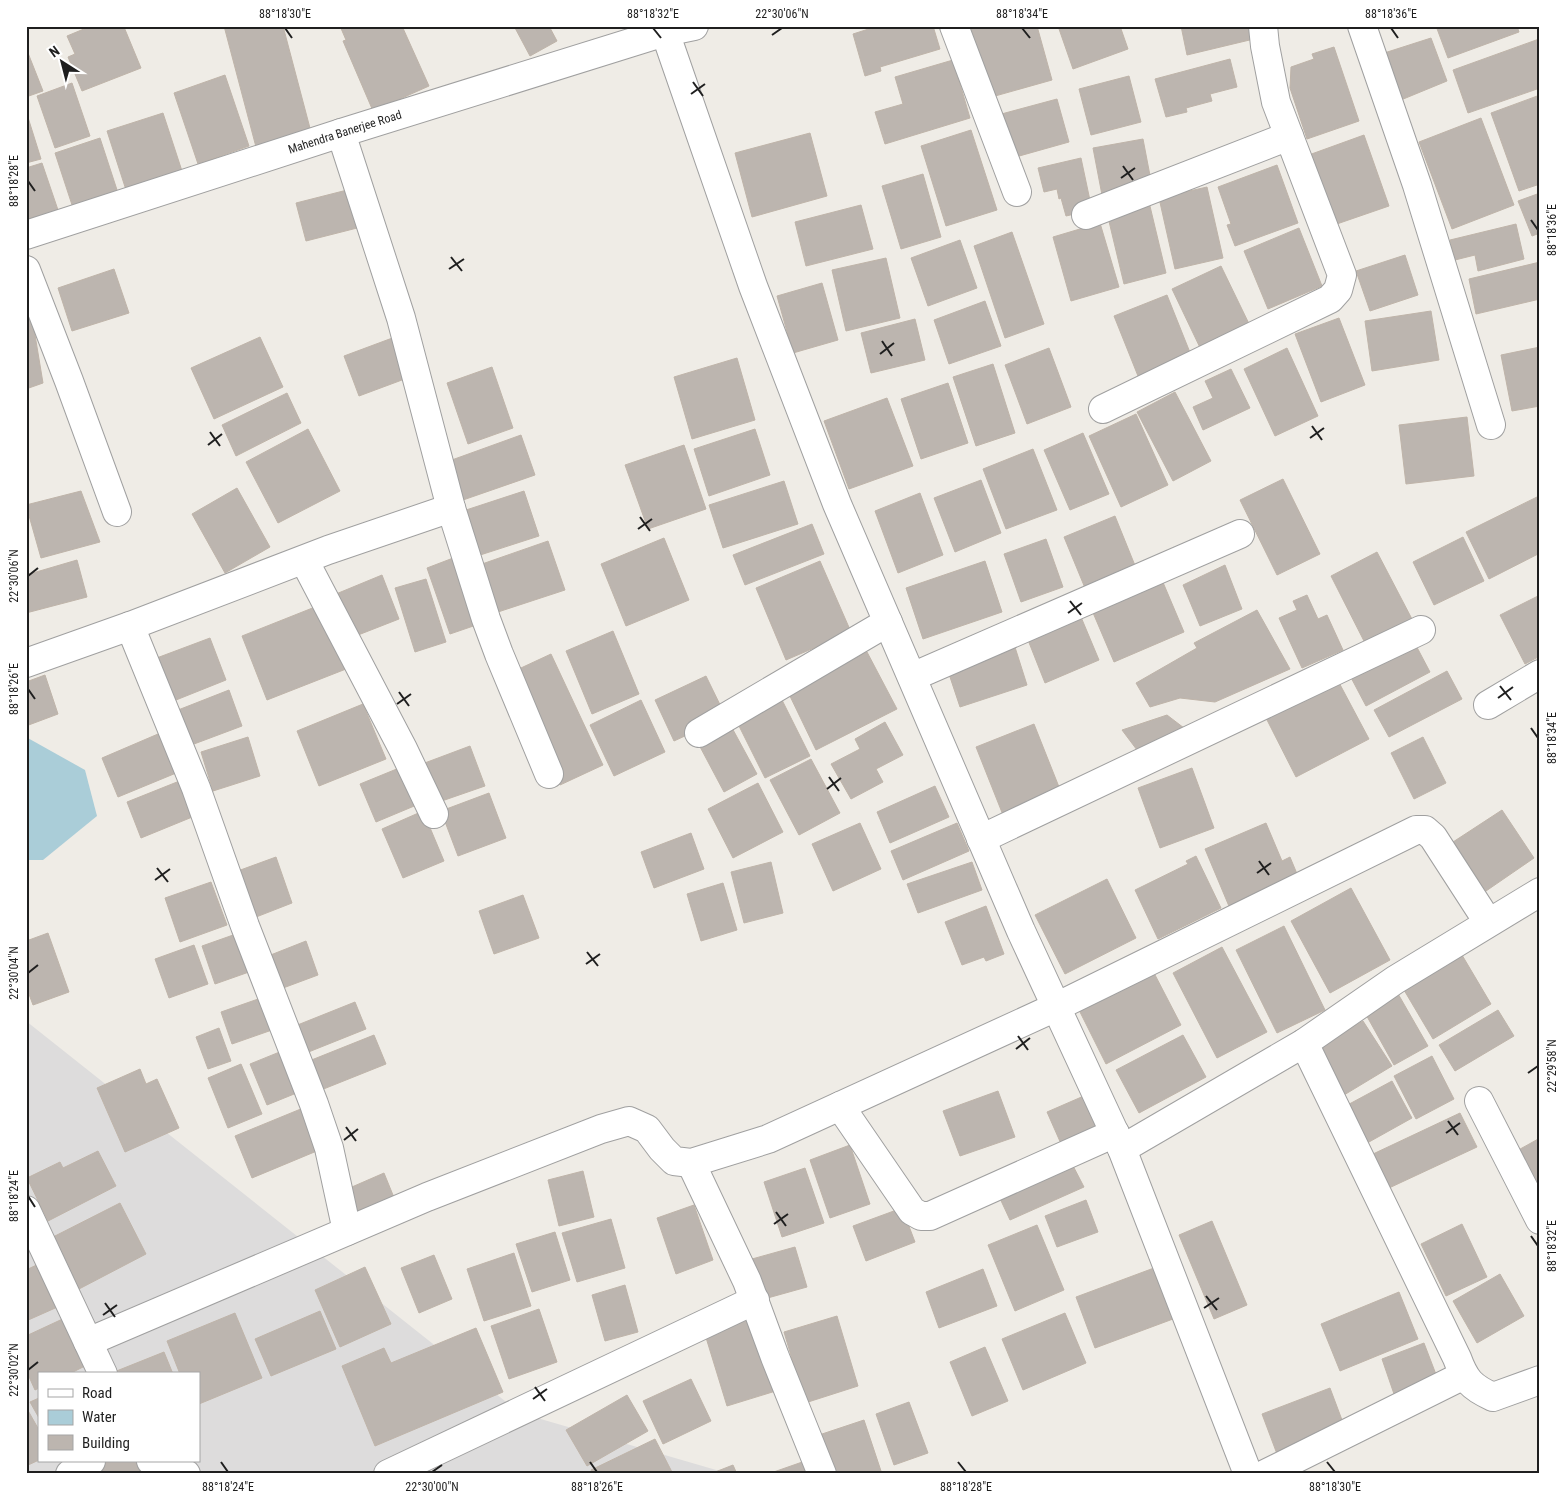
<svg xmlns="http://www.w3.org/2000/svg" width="1566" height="1500" viewBox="0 0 1566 1500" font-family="'Roboto Condensed',sans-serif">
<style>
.residential{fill:#dddcdc;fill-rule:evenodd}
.water{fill:#aacdd8}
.building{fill:#bcb5af;stroke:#bfb4a9}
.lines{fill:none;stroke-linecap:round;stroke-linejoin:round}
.minor-casing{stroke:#a0a0a0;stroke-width:30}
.minor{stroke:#fff;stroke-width:28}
.ticks{fill:none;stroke:#1f1f1f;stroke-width:2}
.labels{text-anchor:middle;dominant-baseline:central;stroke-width:4;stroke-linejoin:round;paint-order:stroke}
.street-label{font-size:12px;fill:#1f1f1f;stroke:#fff}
.neatline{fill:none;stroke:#1f1f1f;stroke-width:2}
.ticks-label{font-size:12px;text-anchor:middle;fill:#1f1f1f}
</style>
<rect width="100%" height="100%" fill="#efece6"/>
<path class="residential" d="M26 1021 520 1413 730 1474H26ZM39 1374H199V1461H39Z"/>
<path class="water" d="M26 737 85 770 97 816 43 860H26Z"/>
<path class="building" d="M91 26H118L120 29 124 27 141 68 82 91 68 57 75 54 67 36Z
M224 26H283L311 132 256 147Z
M340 26H402L429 86 373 111 343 41 346 40Z
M514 26H549L557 41 530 56Z
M878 26H933L940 49 880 67 881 71 865 76 853 34Z
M968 26H1037L1052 80 988 98Z
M1058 26H1120L1128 49 1073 69Z
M1181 26H1255L1258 38 1187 55Z
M1436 26H1517L1519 32 1448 58Z
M1431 38 1447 81 1396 102 1378 55Z
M1539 39 1540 88 1468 113 1453 70Z
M1334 47 1359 121 1307 139 1290 88 1291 67 1314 59 1312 54Z
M28 53 43 91 26 97V54Z
M1230 59 1237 87 1210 94 1212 101 1186 108 1187 112 1166 117 1155 79Z
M953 60 970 118 885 144 875 112 903 104 895 77Z
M225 75 249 146 198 164 174 93Z
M1129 76 1141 122 1091 135 1079 89Z
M72 83 90 136 55 148 37 96Z
M1540 95V184L1519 191 1491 113Z
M1057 99 1069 142 1005 160 994 116Z
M26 111 41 159 26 163Z
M163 113 182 171 126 190 107 131Z
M1481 118 1514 205 1452 229 1419 142Z
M971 130 997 210 946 226 921 146Z
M810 133 827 196 752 217 735 153Z
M1364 135 1389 206 1331 226 1306 156Z
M100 138 119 196 74 211 55 153Z
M1143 139 1152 186 1102 195 1093 148Z
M1081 158 1092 210 1066 216 1061 198 1059 199 1057 189 1044 192 1038 168Z
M42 163 58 210 26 220V168Z
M1277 165 1298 223 1235 246 1227 225 1231 224 1218 187Z
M923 174 941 237 901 249 882 186Z
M1207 187 1223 258 1175 269 1159 198Z
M355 188 365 226 306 241 296 203Z
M1540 193V233L1532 236 1518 201Z
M1149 202 1166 273 1124 284 1107 213Z
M861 205 873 249 806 266 795 222Z
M1100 223 1119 287 1071 301 1053 237Z
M1516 224 1524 259 1478 271 1475 255 1455 260 1450 240Z
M1299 228 1322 286 1268 309 1244 251Z
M1012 232 1044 324 1005 338 974 246Z
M960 240 977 288 928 306 911 258Z
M1405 255 1418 295 1370 311 1356 271Z
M886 258 900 318 846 331 832 270Z
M1540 262V299L1476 314 1469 279Z
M1221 266 1253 332 1204 356 1172 289Z
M114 269 129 313 72 331 58 288Z
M822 283 838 340 793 353 777 296Z
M1167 295 1193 360 1140 381 1114 316Z
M985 301 1001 346 949 364 934 320Z
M30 305 43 383 26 389V306Z
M1431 311 1439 360 1372 371 1365 321Z
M1339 318 1365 385 1321 402 1295 334Z
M915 319 925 360 871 373 861 333Z
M260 337 283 387 214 419 191 368Z
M395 337 410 377 359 396 344 356Z
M1540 347V406L1512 411 1501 355Z
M1049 348 1071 407 1027 424 1005 365Z
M1287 348 1318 416 1275 436 1244 369Z
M737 358 755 420 692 439 674 377Z
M993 364 1015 433 976 446 953 377Z
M492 367 513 428 468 444 447 383Z
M1231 369 1250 408 1203 430 1193 407 1213 398 1205 381Z
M948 383 968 443 921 459 901 399Z
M1175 392 1211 461 1173 481 1137 412Z
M287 393 301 423 236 456 222 425Z
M887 398 913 466 849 489 824 421Z
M1136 414 1168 485 1121 507 1089 436Z
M1467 417 1474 476 1406 484 1399 425Z
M308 429 340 491 278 523 246 462Z
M755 429 770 475 709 496 694 449Z
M1083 433 1109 494 1070 510 1044 450Z
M521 435 535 475 463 500 449 461Z
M684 445 706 509 648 529 625 465Z
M1033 449 1057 510 1006 529 983 469Z
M1283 479 1320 554 1277 575 1240 500Z
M981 480 1001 533 955 552 934 498Z
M784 481 798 524 723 548 709 505Z
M237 488 270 547 225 573 192 514Z
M81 491 100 542 41 558 26 505Z
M524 491 539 536 474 557 460 512Z
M920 493 943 555 898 573 875 511Z
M1539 496 1540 553 1489 579 1466 532Z
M1115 516 1136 568 1085 588 1064 537Z
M812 524 824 554 745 585 733 555Z
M1463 537 1484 581 1434 605 1413 562Z
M664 538 689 600 626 626 601 564Z
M1046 539 1063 587 1021 602 1004 554Z
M548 541 565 590 498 612 482 564Z
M1377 552 1413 621 1366 645 1331 576Z
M461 555 485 622 450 634 427 568Z
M77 560 87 597 26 613V575Z
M820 561 851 632 786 660 756 588Z
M985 561 1002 612 923 639 906 588Z
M1225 565 1242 609 1200 626 1183 585Z
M382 575 399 619 353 637 336 594Z
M426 579 446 642 415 652 395 588Z
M1162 580 1184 632 1114 662 1091 608Z
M1307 595 1318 619 1327 615 1343 650 1302 668 1279 618 1297 610 1293 601Z
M1540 595V656L1525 664 1500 615Z
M320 605 346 669 267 700 242 636Z
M1257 610 1290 669 1215 702 1180 698 1150 707 1136 683 1197 648 1194 643Z
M1081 617 1099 660 1045 683 1028 640Z
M613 631 639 694 592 714 566 651Z
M1411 636 1430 672 1366 706 1347 670Z
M210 638 226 680 171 702 154 659Z
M1014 644 1027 685 960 707 946 665Z
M867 652 897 709 816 750 788 692Z
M551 654 603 765 560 785 508 674Z
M1447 671 1462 699 1389 737 1374 710Z
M45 675 58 714 26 726V682Z
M706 676 726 717 674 741 655 700Z
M1336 677 1369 739 1296 777 1264 714Z
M229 690 242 726 186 747 173 712Z
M781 698 810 756 765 778 736 720Z
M641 700 665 752 614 776 590 725Z
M363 704 386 759 319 786 297 731Z
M1167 715 1184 728 1137 750 1122 730Z
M885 722 903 755 876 769 883 782 851 799 831 764 860 749 855 739Z
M1034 724 1061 792 1003 815 976 747Z
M731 726 757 774 724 792 698 743Z
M165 731 181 771 118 797 102 758Z
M248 737 260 776 213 791 201 752Z
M1423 737 1446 783 1414 799 1391 753Z
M470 746 485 786 436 803 422 764Z
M811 759 840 813 799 835 770 780Z
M404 766 419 804 376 822 360 784Z
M1192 768 1214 828 1160 848 1138 788Z
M187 778 202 813 141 838 127 802Z
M758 783 783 832 733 858 708 809Z
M935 786 949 817 890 843 877 812Z
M489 793 506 838 458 856 441 811Z
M1502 810 1534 858 1486 891 1453 842Z
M423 811 444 861 403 878 382 829Z
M860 823 881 869 833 891 812 844Z
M957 823 969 851 903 880 891 851Z
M1266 823 1282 861 1290 857 1300 881 1231 911 1205 849Z
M691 833 704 869 654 888 641 852Z
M1196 856 1221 908 1158 939 1135 890 1188 864 1186 861Z
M276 857 292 903 251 919 235 872Z
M771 862 783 913 744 923 731 872Z
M972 862 982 890 918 913 907 884Z
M1107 879 1136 938 1065 974 1035 915Z
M211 882 227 925 180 942 165 898Z
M723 883 737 930 701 941 687 894Z
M1351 888 1390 960 1330 993 1291 921Z
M523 895 539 938 494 954 479 911Z
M986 906 1004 954 986 961 984 957 962 965 945 922Z
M1284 926 1325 1010 1277 1033 1236 950Z
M48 933 69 992 33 1005 26 986V934L29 940Z
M236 934 249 972 215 984 202 946Z
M306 941 318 975 275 991 263 958Z
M194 945 208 984 169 998 155 959Z
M1222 947 1267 1032 1217 1058 1173 973Z
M1462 955 1491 1004 1433 1039 1404 990Z
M1153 971 1181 1025 1106 1064 1079 1010Z
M1397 992 1428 1046 1394 1065 1364 1011Z
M261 998 272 1030 232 1044 221 1012Z
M355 1002 366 1029 301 1055 290 1028Z
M1498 1010 1514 1036 1455 1071 1439 1045Z
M1363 1021 1392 1066 1344 1095 1316 1049Z
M219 1028 231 1061 208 1069 196 1037Z
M374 1035 386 1064 316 1092 304 1063Z
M1183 1035 1206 1077 1139 1113 1116 1070Z
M282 1051 299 1092 267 1105 250 1064Z
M1432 1056 1454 1099 1416 1119 1394 1076Z
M241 1064 262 1114 228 1128 208 1078Z
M140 1069 146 1084 157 1079 179 1128 125 1152 97 1088Z
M1392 1081 1412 1118 1360 1147 1340 1109Z
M998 1091 1015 1137 960 1156 943 1111Z
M1093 1092 1108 1128 1062 1146 1047 1112Z
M308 1106 324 1148 252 1178 235 1136Z
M1460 1113 1477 1147 1389 1188 1373 1154Z
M1540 1138V1204L1513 1153Z
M850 1145 870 1204 830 1218 810 1160Z
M98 1151 116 1186 48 1221 27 1178 60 1162 63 1168Z
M1070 1160 1084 1187 1010 1220 997 1192Z
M805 1168 824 1223 782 1237 764 1182Z
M583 1171 594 1217 559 1226 548 1180Z
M384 1173 395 1200 357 1216 345 1190Z
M1086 1200 1098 1232 1057 1247 1045 1216Z
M120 1203 146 1254 79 1289 53 1237Z
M694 1205 713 1260 676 1274 657 1218Z
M902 1208 915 1242 866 1261 853 1226Z
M611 1219 625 1268 577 1282 562 1233Z
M1212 1221 1247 1305 1214 1319 1179 1235Z
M1462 1224 1487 1277 1446 1296 1421 1244Z
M1037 1225 1064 1290 1015 1311 988 1245Z
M555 1232 570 1280 532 1292 516 1244Z
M795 1247 807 1287 764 1299 752 1259Z
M514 1253 531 1306 484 1321 467 1269Z
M434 1255 452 1299 419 1313 401 1268Z
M43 1262 62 1305 26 1321V1270Z
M365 1267 391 1324 340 1347 315 1290Z
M1154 1268 1173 1319 1095 1348 1076 1297Z
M983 1269 997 1306 939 1328 926 1292Z
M1500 1274 1524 1316 1477 1343 1453 1301Z
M625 1285 638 1332 605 1341 592 1295Z
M1399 1292 1418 1339 1340 1371 1321 1324Z
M539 1309 557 1362 509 1379 491 1326Z
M320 1311 336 1349 271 1376 255 1339Z
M235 1313 262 1378 199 1404V1374H180L167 1341Z
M1065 1313 1086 1363 1023 1390 1002 1339Z
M756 1315 779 1390 727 1406 704 1331Z
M69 1316 91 1363 69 1374H39V1388L35 1390 26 1370V1336Z
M837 1316 858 1386 805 1403 784 1332Z
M476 1328 503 1392 375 1446 342 1366 384 1348 391 1363Z
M1424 1343 1437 1377 1394 1394 1382 1359Z
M985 1347 1008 1401 972 1416 950 1362Z
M164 1352 173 1374H115L114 1372Z
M691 1379 711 1421 663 1444 643 1401Z
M1330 1388 1345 1428 1277 1454 1262 1414Z
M627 1395 648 1431 587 1466 566 1430Z
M39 1398V1418L30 1402Z
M909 1402 928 1453 894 1465 876 1414Z
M26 1407 39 1430V1460L26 1466Z
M864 1420 882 1474H832L819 1435Z
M655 1439 673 1474H593L591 1470Z
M808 1460 813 1474H768Z
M108 1461H136L143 1474H85Z
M733 1465 737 1474H710Z"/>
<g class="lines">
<defs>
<g id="minor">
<path d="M661 26 665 32 753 286 837 504 1021 931 1122 1149 1248 1474"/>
<path d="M954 26 1017 192"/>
<path d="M1362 26 1417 185 1491 425"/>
<path d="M341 133 401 318 451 508 486 619 499 654 549 774"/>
<path d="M1086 215 1289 136"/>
<path id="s1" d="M26 235 341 133 665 32 694 26"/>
<path d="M26 270 69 381 117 512"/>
<path d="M1103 409 1330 299 1338 290 1342 275 1276 102 1265 46 1263 26"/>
<path d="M304 560 403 749 434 814"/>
<path d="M130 626 196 788 245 926 314 1104 329 1148 347 1231"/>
<path d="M26 663 130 626 328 550 451 508"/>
<path d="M912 677 1240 534"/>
<path d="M1488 705 1540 674"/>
<path d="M699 733 888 622"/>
<path d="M981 839 1421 630"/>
<path d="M1304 1043 1457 1358C1465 1380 1471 1387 1493 1397L1540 1380"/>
<path d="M1479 1101 1540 1220"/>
<path d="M840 1106 912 1211 921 1216H930L1115 1133"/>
<path d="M1122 1149 1304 1043 1395 980 1540 892"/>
<path d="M691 1163 747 1281 775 1357 822 1474"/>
<path d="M26 1210 103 1374"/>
<path d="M88 1342 427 1197 601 1129 629 1121 647 1129 662 1149 674 1161 691 1163 768 1139 1056 1007 1416 830H1425L1433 837 1488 922"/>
<path d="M151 1461 186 1474"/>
<path d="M70 1474 81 1465 91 1461"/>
<path d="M388 1474 755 1300"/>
<path d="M1265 1474 1464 1375"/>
</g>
</defs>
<use href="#minor" class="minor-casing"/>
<use href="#minor" class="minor"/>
</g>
<path class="ticks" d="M285 28 292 38M653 28 661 38M1022 28 1030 38M1391 28 1398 38M772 35 782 28M693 82 703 96M691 94 705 84M1123 166 1133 180M1121 178 1135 168M28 181 35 191M1531 220 1538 230M451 257 462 271M449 269 464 259M882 341 892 356M880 354 894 343M1312 426 1322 440M210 432 220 446M1310 438 1324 428M208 445 222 434M640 517 650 531M638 529 652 519M28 576 38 568M1070 601 1081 615M1068 613 1082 603M1500 686 1511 700M28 689 35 699M399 692 409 706M1498 698 1513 687M397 704 411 694M1531 728 1538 738M829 777 839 791M827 789 841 778M1259 861 1269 875M157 868 168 882M1257 873 1271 863M155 880 170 869M587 952 598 966M586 964 600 954M28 973 38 965M1018 1036 1028 1050M1016 1049 1030 1038M1528 1073 1538 1066M1448 1121 1458 1135M346 1127 356 1141M1446 1133 1460 1123M344 1140 358 1129M28 1196 35 1207M776 1212 786 1226M774 1224 788 1214M1531 1236 1538 1246M1206 1296 1217 1310M105 1303 115 1317M1204 1308 1219 1298M103 1315 117 1305M28 1370 38 1362M535 1387 545 1401M533 1399 547 1389M221 1462 228 1472M590 1462 597 1472M958 1462 966 1472M1327 1462 1335 1472M432 1472 442 1465"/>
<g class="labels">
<g class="street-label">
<text stroke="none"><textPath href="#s1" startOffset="335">Mahendra Banerjee Road</textPath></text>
</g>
</g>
<rect width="1566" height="1500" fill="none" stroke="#ffffff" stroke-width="55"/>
<rect x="38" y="1372" width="162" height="90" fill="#ffffff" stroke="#a5a5a5"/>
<rect x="48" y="1389" width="25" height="8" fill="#ffffff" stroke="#a5a5a5"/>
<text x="82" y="1398" font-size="15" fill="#1f1f1f">Road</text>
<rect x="48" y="1410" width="25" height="15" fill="#aacdd8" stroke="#a5a5a5"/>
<text x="82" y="1422" font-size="15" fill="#1f1f1f">Water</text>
<rect x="48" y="1435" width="25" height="15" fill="#bcb5af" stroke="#a5a5a5"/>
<text x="82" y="1448" font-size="15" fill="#1f1f1f">Building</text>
<g transform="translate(62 62) rotate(324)" stroke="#ffffff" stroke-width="4" paint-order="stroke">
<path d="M0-4L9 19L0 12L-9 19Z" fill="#1f1f1f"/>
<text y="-8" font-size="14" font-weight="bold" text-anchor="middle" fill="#1f1f1f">N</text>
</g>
<rect x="28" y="28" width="1510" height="1444" class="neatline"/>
<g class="ticks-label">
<text x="285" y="18">88°18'30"E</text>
<text x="653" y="18">88°18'32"E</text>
<text x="782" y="18">22°30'06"N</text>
<text x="1022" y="18">88°18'34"E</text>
<text x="1391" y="18">88°18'36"E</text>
<text transform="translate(14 181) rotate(-90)" y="4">88°18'28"E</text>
<text transform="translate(1552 230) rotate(-90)" y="4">88°18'36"E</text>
<text transform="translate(14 576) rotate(-90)" y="4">22°30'06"N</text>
<text transform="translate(14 689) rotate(-90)" y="4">88°18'26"E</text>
<text transform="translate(1552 738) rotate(-90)" y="4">88°18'34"E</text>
<text transform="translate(14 973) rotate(-90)" y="4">22°30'04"N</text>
<text transform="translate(1552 1066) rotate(-90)" y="4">22°29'58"N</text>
<text transform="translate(14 1196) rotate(-90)" y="4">88°18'24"E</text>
<text transform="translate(1552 1246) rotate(-90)" y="4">88°18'32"E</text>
<text transform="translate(14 1370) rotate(-90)" y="4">22°30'02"N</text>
<text x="228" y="1491">88°18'24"E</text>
<text x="432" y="1491">22°30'00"N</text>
<text x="597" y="1491">88°18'26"E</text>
<text x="966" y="1491">88°18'28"E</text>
<text x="1335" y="1491">88°18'30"E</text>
</g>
</svg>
